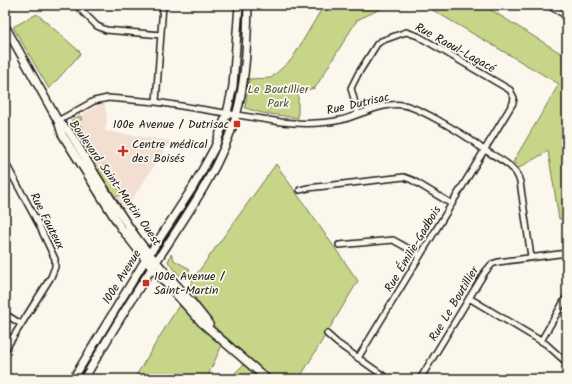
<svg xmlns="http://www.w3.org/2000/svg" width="572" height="384" viewBox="0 0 572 384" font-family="Kalam,sans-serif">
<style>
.built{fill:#f2dfd2}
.green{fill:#c7d589;stroke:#727852}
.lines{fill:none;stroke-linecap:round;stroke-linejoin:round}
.street-casing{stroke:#1c1c1c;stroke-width:8}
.secondary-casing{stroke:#1c1c1c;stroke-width:10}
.street{stroke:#fbf7ec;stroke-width:5}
.secondary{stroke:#fbf7ec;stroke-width:7}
.poi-dot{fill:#c8321e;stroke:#fbf7ec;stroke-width:1.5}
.labels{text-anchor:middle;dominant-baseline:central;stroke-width:3.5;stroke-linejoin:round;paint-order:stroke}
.street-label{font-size:12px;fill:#1c1c1c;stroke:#fbf7ec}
.park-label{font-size:12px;fill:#4f543d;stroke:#fbf7ec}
.poi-label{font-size:12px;fill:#1c1c1c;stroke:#fbf7ec;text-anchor:start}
</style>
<rect width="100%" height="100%" fill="#fbf7ec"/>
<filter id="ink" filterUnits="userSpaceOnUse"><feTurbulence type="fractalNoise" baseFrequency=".025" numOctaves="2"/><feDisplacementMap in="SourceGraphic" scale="8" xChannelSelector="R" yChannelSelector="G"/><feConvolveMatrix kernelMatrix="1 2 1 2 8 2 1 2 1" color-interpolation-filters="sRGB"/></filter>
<g filter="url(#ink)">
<path class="built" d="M105 104 107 120 105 131 170 141 124 212 70 125 72 120 99 105Z"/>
<path class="green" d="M324 5H389L357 20 315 88 298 92V118L262 113 245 108 249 79 271 78 292 59Z
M424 5H483L567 57V218L559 219 548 151 519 168 513 162 559 84Z
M37 14 79 51 81 53 49 89 13 27Z
M80 116 82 119 78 122 89 139 88 147 92 148 99 159 98 161 94 164 70 125 72 120Z
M105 164 108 165 105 168 122 194 115 197 98 170Z
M276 164 358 281 299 379H273L219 331 210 321 189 288 193 279Z
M171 254 175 261 190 269 183 279 168 262Z
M179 305 222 345 209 373 211 379H134Z
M244 364 260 379H232L235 373Z"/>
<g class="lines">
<defs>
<path id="street" d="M76 5 97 26 106 30 161 35
M263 5H279
M548 5 567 16
M156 102 163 5
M358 114 351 88 358 74 377 44 381 41 406 32 418 36 510 90 514 98 513 103 358 358
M58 121 94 101 108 98 156 102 281 122C300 124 322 124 341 120 361 115 382 102 403 105 419 107 467 136 480 147 494 157 515 163 520 182L531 257
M5 162 38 223 55 259V267L51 277 5 350
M300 190 308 188 404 177 412 180 452 204
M339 245 393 240 420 255
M469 298 546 344 567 363
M5 314 21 324
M327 334 337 343 388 379
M541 341 567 296
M420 379 485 272 492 264 498 262 567 253"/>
<path id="secondary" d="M5 26 58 121 62 134 121 228 152 268 201 322 267 379
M58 121 68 130C92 168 115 209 142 245 164 272 188 296 209 324
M73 379 141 267 193 187 215 147 227 113 233 86 239 5
M84 379C106 342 128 304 152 268 183 220 219 172 236 116 246 81 247 42 248 5"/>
</defs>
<use href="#street" class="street-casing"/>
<use href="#secondary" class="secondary-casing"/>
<use href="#street" class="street"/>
<use href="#secondary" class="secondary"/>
</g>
</g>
<g class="poi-dot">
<rect x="233" y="120" width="8" height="8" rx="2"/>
<path d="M121 145h4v4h4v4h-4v4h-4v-4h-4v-4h4z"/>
<rect x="142" y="279" width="8" height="8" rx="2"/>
</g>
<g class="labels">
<g class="street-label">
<text transform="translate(455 48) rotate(29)">Rue Raoul-Lagacé</text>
<text transform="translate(358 104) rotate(-13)">Rue Dutrisac</text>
<text transform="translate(115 183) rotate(55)">Boulevard Saint-Martin Ouest</text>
<text transform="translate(47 221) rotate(63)">Rue Fauteux</text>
<text transform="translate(413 249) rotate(-59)">Rue Émilie-Gadbois</text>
<text transform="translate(122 277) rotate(-58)">100e Avenue</text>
<text transform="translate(454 304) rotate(-59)">Rue Le Boutillier</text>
</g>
<g class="park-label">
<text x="278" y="89">Le Boutillier<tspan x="278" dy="14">Park</tspan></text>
</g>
<g class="poi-label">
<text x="229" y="124" text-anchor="end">100e Avenue / Dutrisac</text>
<text x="132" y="144">Centre médical<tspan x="132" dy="14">des Boisés</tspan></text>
<text x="154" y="276">100e Avenue /<tspan x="154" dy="14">Saint-Martin</tspan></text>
</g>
</g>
<rect width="572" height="384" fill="none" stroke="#fbf7ec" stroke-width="20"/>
<rect x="10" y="10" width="552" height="364" fill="none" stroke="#1c1c1c" stroke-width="1.5" filter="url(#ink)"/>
</svg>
